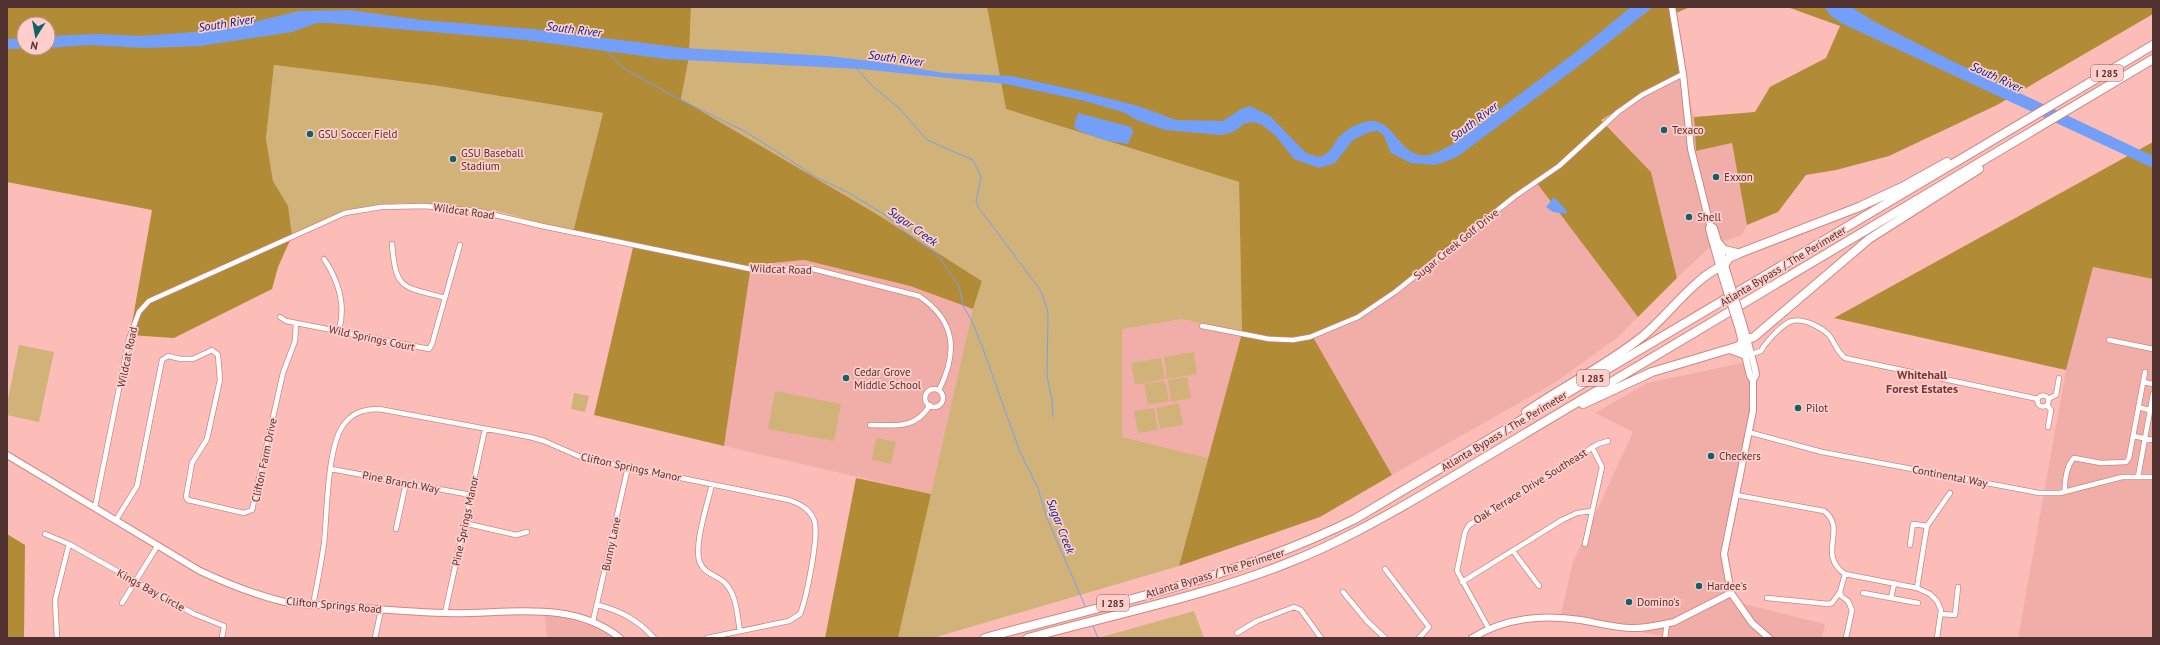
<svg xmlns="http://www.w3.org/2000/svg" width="2160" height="645" viewBox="0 0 2160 645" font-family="'PT Sans',sans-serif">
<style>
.built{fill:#f1aea9}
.green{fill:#d1b379}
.forest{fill:#b28b36;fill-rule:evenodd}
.water{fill:#749ff8}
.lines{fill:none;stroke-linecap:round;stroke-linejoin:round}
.stream{stroke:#749ff8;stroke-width:1}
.street-casing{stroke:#d08681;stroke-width:6}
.secondary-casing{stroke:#d08681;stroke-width:8}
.highway-casing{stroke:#d08681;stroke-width:10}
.street{stroke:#fff;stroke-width:4.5}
.secondary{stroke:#fff;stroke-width:6}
.highway{stroke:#fff;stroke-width:8}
.secondary-bridge-casing{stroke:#d08681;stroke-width:8;stroke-linecap:butt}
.secondary-bridge{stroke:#fff;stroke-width:6}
.poi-dot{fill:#106168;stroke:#ffcecb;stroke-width:1.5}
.labels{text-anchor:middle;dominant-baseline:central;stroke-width:3.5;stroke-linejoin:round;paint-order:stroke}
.shield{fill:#ffcecb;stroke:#86615e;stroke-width:1}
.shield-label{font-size:10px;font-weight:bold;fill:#523230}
.poi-label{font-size:11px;fill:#523230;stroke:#ffcecb;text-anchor:start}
.street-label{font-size:11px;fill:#523230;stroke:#ffcecb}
.water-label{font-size:12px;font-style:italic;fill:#012489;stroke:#ffcecb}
.neighbourhood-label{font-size:12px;font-weight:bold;fill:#763433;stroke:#ffcecb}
</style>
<rect width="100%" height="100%" fill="#fcbdb8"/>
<path class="built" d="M1684 70 1694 117 1696 151 1732 143 1747 225 1742 235 1712 245 1677 278 1651 172 1601 119Z
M1536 182 1638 317 1618 337 1556 382 1392 475 1313 337Z
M804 260 910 286 973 309 931 494 724 446 750 265Z
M2093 267 2153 279V638H2018L2066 370Z
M1182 319 1242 333 1208 458 1122 437V329Z
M1751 361 1756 369 1748 432 1724 532 1723 564 1732 601 1825 624 1822 638H1674L1560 618 1573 562 1633 432 1595 413 1647 383Z
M544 611 598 628 612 638H547Z"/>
<path class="green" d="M691 7H987L1006 109 1239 182 1242 333 1182 319 1122 329V437L1208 458 1179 566 933 638H898L973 309 982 281 875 213 681 99 689 57Z
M274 65 439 86 603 113 573 232 497 211 400 203 351 211 292 236 273 181 266 139Z
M19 345 54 352 39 422 7 415V404Z
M1194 352 1197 374 1167 379 1164 357Z
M1161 358 1165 379 1135 385 1131 363Z
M1187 377 1191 398 1171 402 1168 380Z
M1165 381 1169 401 1148 405 1144 384Z
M775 391 841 404 834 441 768 429Z
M574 393 589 396 585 412 571 409Z
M1179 403 1183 425 1160 429 1156 408Z
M1154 408 1158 430 1138 433 1134 411Z
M876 438 896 442 891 464 872 460Z
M1194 611 1204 638H1098Z"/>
<path class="forest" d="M7 7H691L689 57 681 99 875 213 982 281 973 309 910 286 804 260 751 265 724 446 594 415 634 243 573 232 603 113 439 86 274 65 266 139 273 181 288 206 292 236 278 267 272 289 174 338 130 335 152 210 7 182ZM24 24H48V48H24Z
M987 7H1690L1676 13 1684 70 1601 120 1651 172 1677 278 1638 317 1536 182 1389 298 1346 322 1313 337 1392 475 1320 517 1179 566 1242 333 1239 182 1006 109Z
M1771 7H2153V14L1997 105 1889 156 1836 170 1806 175 1778 212 1747 225 1732 143 1696 151 1694 117 1755 112 1770 87 1826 58 1840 26 1790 8Z
M2153 142V279L2093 267 2066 370 1834 318Z
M856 478 931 494 898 638H825Z
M7 534 25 545 24 638H7Z"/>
<path class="water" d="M1631 7H1653L1584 62 1457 157 1436 165 1411 163 1391 153 1383 134 1377 131 1369 132 1353 140 1335 163 1319 168 1294 159 1275 135 1261 124 1252 122 1244 124 1233 132 1222 135 1165 130 1137 120 1123 112 1081 100 1006 84 861 69 665 59 525 40 329 23H317L292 32 200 46 146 48 88 45 48 48V36L98 34 140 36 221 30 299 11 350 10 422 20 533 29 684 48 828 56 879 62 944 73 1011 76 1079 91 1138 106 1176 120 1223 121 1241 109 1250 106 1270 116 1306 153 1318 157C1331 154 1332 146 1339 137 1347 129 1360 121 1372 121 1396 122 1401 160 1429 155 1437 153 1445 148 1452 145L1576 52Z
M1824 7H1851L1875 22 1954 62 2153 156V168L1841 23 1831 16Z
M24 38V48H40L7 49V39Z
M1078 113 1131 127 1133 132 1128 144 1104 140 1077 130 1074 126Z
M1554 197 1567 211 1566 214 1553 212 1546 207Z"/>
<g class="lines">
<path class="stream" d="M608 51V53L625 69 673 96 746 132 816 177 849 193 885 215 908 234 937 254 959 286 963 306 971 319 982 346 1020 452 1038 488 1046 516 1086 608
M856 68 871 85 899 108 927 140 973 160 981 177 976 202 979 208 1041 291 1048 312 1047 377 1052 399 1053 417
M1093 626 1098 638"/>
<defs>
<path id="street" d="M392 244C396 291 402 286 445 298
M324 259C338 280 346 305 339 330
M280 317 286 321 429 349 432 344 460 245
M1202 326 1269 339 1293 340 1310 337 1358 317 1395 292 1514 197 1559 166 1618 112 1642 95 1683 74
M2109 340 2153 349
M1748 355 1761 351C1765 343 1783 323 1792 321 1803 318 1821 327 1829 335 1835 343 1837 352 1845 358L2038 399
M2143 382 2153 384
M925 398a9 9 0 1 1 18 0a9 9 0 1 1-18 0Z
M2037.5 401a5.5 5.5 0 1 1 11 0a5.5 5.5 0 1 1-11 0Z
M2048 399 2056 395 2059 378
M2047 405 2051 410 2048 427
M2138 407 2153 411
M870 425C895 425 915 430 930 405
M1748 432 1822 452 2039 493H2060L2122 477H2153
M2133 436 2153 440
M331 469 471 495
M2138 477 2153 394
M712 484C708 503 693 546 700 563 705 574 716 575 724 582 737 594 737 615 740 631
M2065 492C2064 482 2067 464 2074 458L2101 463 2126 462 2129 458 2145 372
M1736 495 1824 511C1848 529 1816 554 1845 574L1917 588 1930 594 1937 601 1941 610 1937 638
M95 507 129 339 139 312 149 301 345 213 381 207 424 206 478 211 542 226 755 270 809 268 919 296C956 321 958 352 939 390
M116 520 137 486 162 360 168 356 181 359H193L212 350 218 355 220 380 207 439 192 463 186 497 188 500 244 513 252 510 283 373 295 341 296 323
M464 523 516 535 527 532
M1927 526 1950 493
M396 529 406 483
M45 534 69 544
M1585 544 1602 467 1592 447
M1910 545 1913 524 1927 526 1917 588
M1513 551 1539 586
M1385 569 1429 627 1419 638
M1845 574 1840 592 1841 596 1848 601 1852 610 1846 638
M1462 582 1562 520 1577 513 1592 511
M1343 592 1367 621 1385 638
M1863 593 1918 603
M1767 598 1828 604 1832 603 1840 592
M1891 598 1894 584
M122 603 158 545
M313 605C317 585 321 564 324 544 327 515 327 451 342 427 351 413 363 409 379 409L530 437 544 441 583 458 789 500C800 504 810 509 814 520 820 533 806 600 800 614L789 621 707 638
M598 605C621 611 638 620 654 638
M445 613 485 429
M1941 614 1955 615 1958 587
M593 621 628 467
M1489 629 1457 571 1465 532 1469 525 1598 444 1608 441
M1237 633 1257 621 1294 607 1301 610 1321 638
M57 638 55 600 69 544 194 614 224 626 222 638
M375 638 381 610
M1665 638 1667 623"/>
<path id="secondary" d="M1672 7 1683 74 1691 149 1710 225 1709 229 1722 276
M1710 225 1714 228 1728 275
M1744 327 1755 369 1756 375 1753 380V411L1724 554 1731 593 1752 623 1769 638
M1739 330 1750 376 1753 380
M7 455 200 571C228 584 255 595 285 602 302 605 321 605 339 606 374 609 410 612 445 613 504 615 570 598 620 638
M1472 638C1505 618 1543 614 1581 620 1597 623 1613 627 1629 628 1644 629 1660 625 1674 622L1731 593"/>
<path id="highway" d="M1719 244 1724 250 1737 253
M1725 264 1729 258 1740 253 1859 207 1902 187 1947 162
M1748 339 1754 337 1869 239 1979 169
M1730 349 1746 355
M1583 404 1652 372 1729 349 1739 346 1743 341
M1526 412C1564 386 1607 365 1643 336 1666 317 1695 278 1720 267
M985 638C1110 604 1239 577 1355 519L2153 45
M1028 638C1115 614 1206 596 1290 562 1336 544 1379 520 1422 495L2153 59"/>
</defs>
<use href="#street" class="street-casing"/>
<use href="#secondary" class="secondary-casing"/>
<use href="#highway" class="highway-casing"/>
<use href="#street" class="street"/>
<use href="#secondary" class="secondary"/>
<use href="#highway" class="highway"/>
<defs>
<path id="secondary-bridge" d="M1728 275 1744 327
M1722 276 1739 330"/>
</defs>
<use href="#secondary-bridge" class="secondary-bridge-casing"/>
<use href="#secondary-bridge" class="secondary-bridge"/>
</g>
<g class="poi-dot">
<circle cx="1664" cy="130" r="4"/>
<circle cx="310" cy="134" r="4"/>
<circle cx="453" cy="159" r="4"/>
<circle cx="1716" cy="177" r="4"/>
<circle cx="1689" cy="217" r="4"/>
<circle cx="846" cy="378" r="4"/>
<circle cx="1798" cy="408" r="4"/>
<circle cx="1711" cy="456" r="4"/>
<circle cx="1699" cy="586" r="4"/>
<circle cx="1629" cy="602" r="4"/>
</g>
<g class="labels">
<g class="shield">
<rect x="2091" y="65" width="32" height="16" rx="3"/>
<rect x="1577" y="370" width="32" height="16" rx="3"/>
<rect x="1097" y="595" width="32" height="16" rx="3"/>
</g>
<g class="shield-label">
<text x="2107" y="73">I 285</text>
<text x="1593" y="378">I 285</text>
<text x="1113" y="603">I 285</text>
</g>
<g class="poi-label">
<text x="1672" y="130">Texaco</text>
<text x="318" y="134">GSU Soccer Field</text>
<text x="461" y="153">GSU Baseball<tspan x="461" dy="13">Stadium</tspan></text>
<text x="1724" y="177">Exxon</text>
<text x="1697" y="217">Shell</text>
<text x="854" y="372">Cedar Grove<tspan x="854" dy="13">Middle School</tspan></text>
<text x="1806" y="408">Pilot</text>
<text x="1719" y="456">Checkers</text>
<text x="1707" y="586">Hardee's</text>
<text x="1637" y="602">Domino's</text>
</g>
<g class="street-label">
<text transform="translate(464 211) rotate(8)">Wildcat Road</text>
<text transform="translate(1456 244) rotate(-39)">Sugar Creek Golf Drive</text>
<text transform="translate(1783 266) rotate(-31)">Atlanta Bypass / The Perimeter</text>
<text transform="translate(781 269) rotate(2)">Wildcat Road</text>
<text transform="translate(372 338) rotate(12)">Wild Springs Court</text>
<text transform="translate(127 357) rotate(-78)">Wildcat Road</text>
<text transform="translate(1504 431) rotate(-31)">Atlanta Bypass / The Perimeter</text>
<text transform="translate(264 460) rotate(-78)">Clifton Farm Drive</text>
<text transform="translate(631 467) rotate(12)">Clifton Springs Manor</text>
<text transform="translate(1950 476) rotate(11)">Continental Way</text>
<text transform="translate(401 482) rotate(11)">Pine Branch Way</text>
<text transform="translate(1530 486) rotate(-32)">Oak Terrace Drive Southeast</text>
<text transform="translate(465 521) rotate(-78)">Pine Springs Manor</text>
<text transform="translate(611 544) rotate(-78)">Bunny Lane</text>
<text transform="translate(1215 573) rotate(-17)">Atlanta Bypass / The Perimeter</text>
<text transform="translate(151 590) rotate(29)">Kings Bay Circle</text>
<text transform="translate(334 605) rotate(5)">Clifton Springs Road</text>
</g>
<g class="water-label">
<text transform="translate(226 23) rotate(-9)">South River</text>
<text transform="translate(574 29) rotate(7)">South River</text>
<text transform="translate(896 58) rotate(8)">South River</text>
<text transform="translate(1997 77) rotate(25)">South River</text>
<text transform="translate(1474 121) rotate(-37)">South River</text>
<text transform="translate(913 226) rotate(36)">Sugar Creek</text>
<text transform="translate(1061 526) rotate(69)">Sugar Creek</text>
</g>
<g class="neighbourhood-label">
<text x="1922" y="374">Whitehall<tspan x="1922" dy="14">Forest Estates</tspan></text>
</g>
</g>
<rect width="2160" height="645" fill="none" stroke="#523230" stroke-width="16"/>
<g transform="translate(36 36) rotate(191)"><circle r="19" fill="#ffcecb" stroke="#ba908d"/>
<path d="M0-3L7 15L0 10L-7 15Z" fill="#106168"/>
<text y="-6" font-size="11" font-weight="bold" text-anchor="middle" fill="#523230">N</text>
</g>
</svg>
